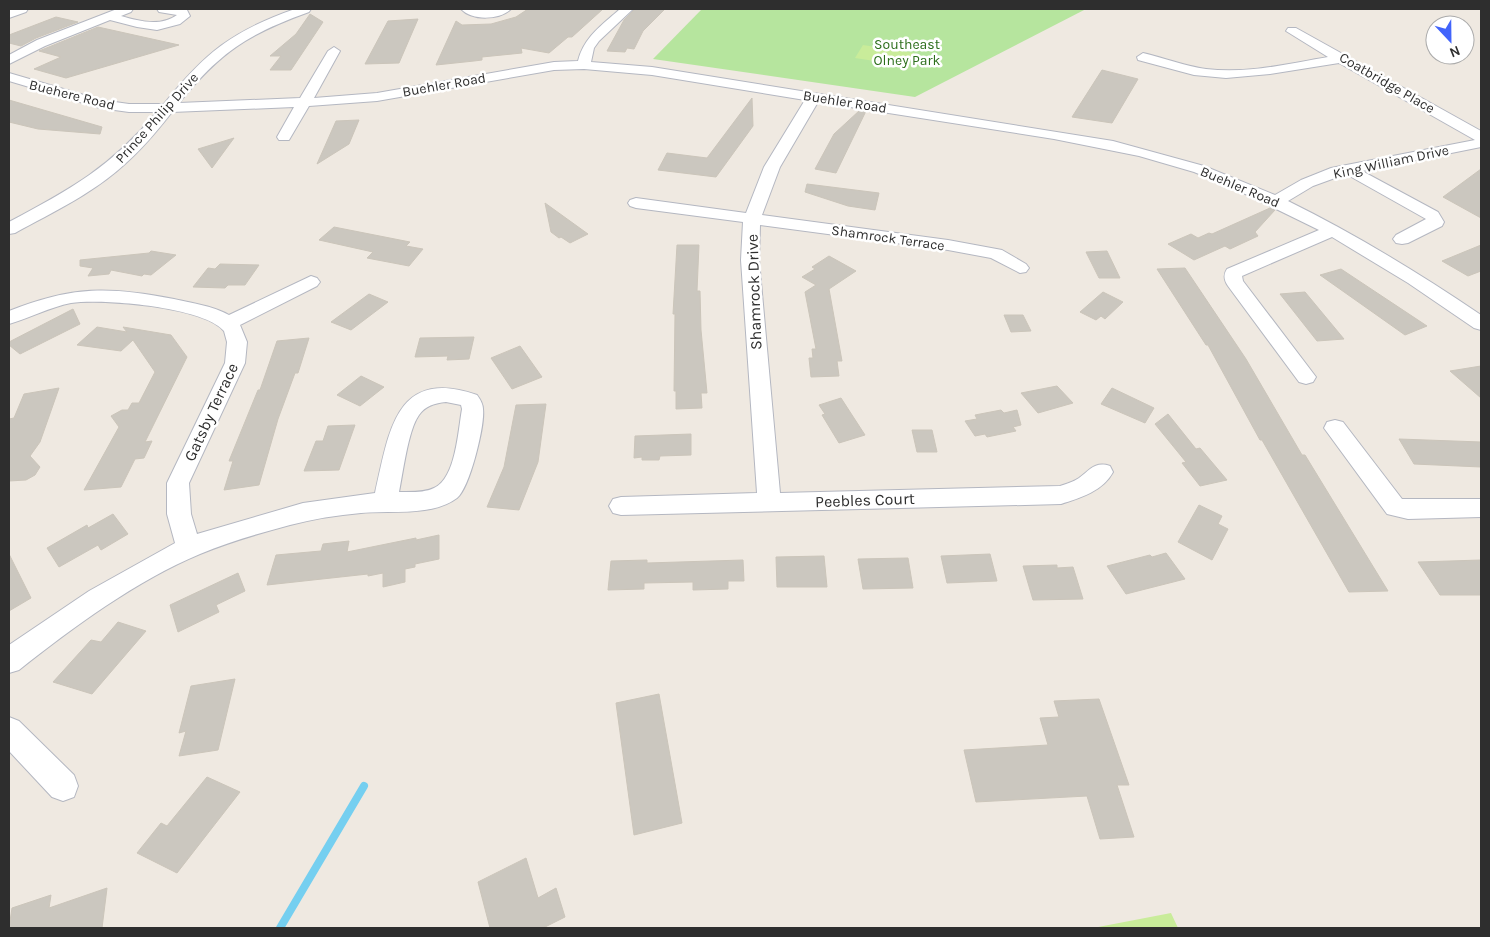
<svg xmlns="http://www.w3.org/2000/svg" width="1490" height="937" viewBox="0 0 1490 937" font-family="Karla,sans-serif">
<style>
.green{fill:#b6e59e}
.pitch{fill:#c9ec9a}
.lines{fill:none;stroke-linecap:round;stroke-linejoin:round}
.stream{stroke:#75cff0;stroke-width:8}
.building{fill:#cbc7bf;stroke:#cbc5ba}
.minor-casing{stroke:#b4b7c1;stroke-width:2}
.minor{fill:#fff;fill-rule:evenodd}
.labels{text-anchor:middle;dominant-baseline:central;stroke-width:5;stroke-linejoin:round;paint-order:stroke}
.far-park-label{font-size:14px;fill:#2c6e1b;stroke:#fff}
.far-street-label{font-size:14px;fill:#2e2e2e;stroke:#fff}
.street-label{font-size:16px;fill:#2e2e2e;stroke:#fff}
</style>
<rect width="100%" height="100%" fill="#efe9e1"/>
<path class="green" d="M702 9H1086L915 97 653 59Z"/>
<path class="pitch" d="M863 45 914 53 907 66 855 58Z
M1171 913 1178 928H1093Z"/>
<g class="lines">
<path class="stream" d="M280 928 364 786"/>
</g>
<path class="building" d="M528 9H603L572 37H568L549 53 521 48 522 53 482 57V60L474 61 436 65 456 21 462 25 491 24 516 17Z
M635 9H665L643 31 634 49 627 48 625 52 607 51 624 20Z
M310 14 323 22 291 70H270L281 56H270L296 34Z
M56 17 78 22 36 38 21 46 9 43V35Z
M418 19 399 63 365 64 388 21Z
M98 27 179 45 66 78 34 69 61 57 39 51Z
M1102 70 1138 79 1112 123 1072 117Z
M752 98 753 126 716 177 658 170 667 153 707 158Z
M9 100 102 127 100 134 38 129 9 122Z
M860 110 866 111 836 173 815 169 834 134Z
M359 120 349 144 317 164 336 121Z
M234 138 212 168 198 149Z
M1481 169V218L1443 197Z
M807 184 879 193 875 210 848 206 805 192Z
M545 203 588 234 570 243 561 237 559 238 551 232Z
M1270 208 1275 210 1255 232 1258 236 1230 249 1225 246 1194 260 1168 244 1191 234 1198 238 1209 233 1212 234Z
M334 227 410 242 406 246 423 249 409 266 367 258 373 252 319 240Z
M677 245H699L697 291H700L701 330 707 393H701L702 408 676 409V391H674L675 314H673Z
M1481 245V271L1468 276 1442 261Z
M151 251 176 255 151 275 144 274 142 276 111 270 109 274 88 276 93 268 80 266V260L149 253Z
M1107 251 1120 278H1099L1086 252Z
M829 256 856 271 829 289 842 361H837L839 376 811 377 809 358H813L812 349H816L805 292 816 285 802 277 815 269 812 267Z
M220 264 259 265 245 285H228L225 288 193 287 208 268 215 269Z
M1185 268 1246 359 1302 455H1305L1388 591 1349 592 1262 440H1260L1208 345H1206L1157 269Z
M1341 269 1427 326 1405 335 1320 275Z
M1103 292 1123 302 1105 319 1101 316 1096 320 1080 312Z
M1305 292 1344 339 1317 341 1280 294Z
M369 294 388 302 351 330 331 322Z
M73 309 80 324 20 354 9 345V342Z
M1004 315H1023L1031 331 1011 332Z
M97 327 127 332 123 327 171 335 187 357 145 442 152 441 144 458 135 459 121 487 84 490 119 427 111 416 122 410H128L132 403H139L155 372 133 340 121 351 77 345Z
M474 337 469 359 447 360 448 356 415 357 420 338Z
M309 338 298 373H295L278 419 259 485 224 490 233 461H229L258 390H260L277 341Z
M520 346 542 377 512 389 491 358Z
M1481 366V398L1450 371Z
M361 376 384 387 360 406 337 395Z
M1057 386 1073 403 1038 413 1021 393Z
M59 388 40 442 30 456 40 467 35 475 26 480 9 481V419L14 418 24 394Z
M1112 388 1154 408 1145 423 1101 404Z
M841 398 865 435 839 443 822 415 825 414 819 405Z
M546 404 538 462 519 510 487 507 504 467 516 405Z
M1001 410 1004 413 1017 410 1021 425 1013 427 1016 431 987 437 985 434 975 436 965 421 977 419 975 415Z
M1168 414 1196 449 1200 448 1227 480 1200 486 1182 463 1186 462 1155 424Z
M355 425 339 470 304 471 316 441H323L328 426Z
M912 430H932L937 452H917Z
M691 434V455L660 456 659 460H642V457L634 458 635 436Z
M1399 439 1481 442V467L1414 464Z
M1199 505 1222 516 1218 524 1228 529 1212 560 1178 542Z
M113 514 128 534 101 550 98 545 59 567 47 548 87 525 88 528Z
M439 535V559L415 564V567L405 569V582L383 587V573L368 576V574L267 585 276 555 321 551 323 544 349 541 347 552 416 538V540Z
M1166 553 1185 579 1126 594 1107 566 1150 555 1152 557Z
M9 554 31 598 9 611Z
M990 554 997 581 947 583 941 556Z
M824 556 827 587H777L776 557Z
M908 558 913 588 863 589 858 559Z
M647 560V563L743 560 744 581H728V589L693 590V582L644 583V589L608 590 611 561Z
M1481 560V595H1440L1418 562Z
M1057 565V568L1073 567 1083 599 1033 600 1023 566Z
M238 573 245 591 216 605 219 612 178 632 170 605Z
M118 622 146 631 92 694 53 682 91 640 101 642Z
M235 679 218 750 179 756 186 731 179 733 191 686Z
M659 694 682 823 634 835 616 703Z
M1099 699 1129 785H1117L1134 837 1100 839 1087 796 976 802 964 750 1048 745 1040 718 1059 717 1054 701Z
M207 777 240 792 177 873 137 853 161 823 167 826Z
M526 858 538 898 556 888 565 917 543 928H490L478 882Z
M107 888 102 928H9L12 908 51 895 49 908Z"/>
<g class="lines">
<defs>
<path id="minor" d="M12 9H28L26 12 9 18V10Z
M117 9H133L131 12 121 16C139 21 160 27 177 15L159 12 157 9 187 10 190 16 180 24 157 30 137 27 110 20 45 46 9 64V55L37 40Z
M295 9H311L309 12C248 34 220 52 179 103L300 98 328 51 334 47 340 51 314 98 377 93 554 62 578 61C584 37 602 25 620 9H633L599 41 594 48 591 62 652 67 1113 141 1204 166 1275 195 1301 180 1331 168 1475 140 1339 63 1270 74 1226 78 1194 75 1138 60 1137 57 1143 53C1164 58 1185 66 1206 69 1247 74 1288 64 1328 57L1286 31 1288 28H1296L1481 131V147L1362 171 1438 212 1444 222 1442 226 1408 243 1402 244 1396 243 1393 239 1396 235 1426 219 1346 174 1313 186 1288 201C1355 234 1419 273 1481 315V330L1474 328 1408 283 1332 237 1242 276 1243 281 1316 377 1313 382 1306 384 1299 382 1228 286C1224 280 1223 275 1227 269L1319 230 1231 187 1194 172 1139 156 1054 139 818 102 780 167 762 215 948 240 1002 250 1026 264 1029 268 1026 272 1020 273 991 258 948 250 760 225 759 260 780 493 1060 486C1066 484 1073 482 1079 478 1090 470 1095 461 1110 466L1113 472C1103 491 1080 498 1061 504L621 515 613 513 609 506 613 499 621 497 757 493 741 260 743 222 636 208 630 206 628 203 630 200 636 198 746 213 764 167 805 100 652 75 584 69 554 70 377 101 309 106 289 140H279L277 137 294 107 172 112C158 130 143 148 126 163 94 193 53 212 15 233L9 234V222C71 189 111 167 157 112H129L100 108 9 81V73L101 100 129 104H164C205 53 232 31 295 9Z
M461 9H511C500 20 472 21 461 9Z
M311 276 317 278 320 282 317 286 240 325 247 342 245 363 189 483 191 514 197 534 303 503 375 493C389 433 395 366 477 395 480 399 483 404 483 409 485 425 470 487 457 498 432 517 390 510 361 513 337 515 313 519 290 525 260 533 229 542 200 554 137 580 72 628 19 670L9 673V645L89 591 175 543 167 514V483L225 363 227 342 224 331C204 307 102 298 71 303 50 307 30 318 9 324V311C72 286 108 286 174 299 192 303 213 306 229 315ZM446 402 461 405 462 409C458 431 456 478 434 488 424 493 410 492 399 492 403 473 408 430 419 415 425 406 435 403 446 402Z
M1335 420 1343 422 1402 499H1481V517L1408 519 1387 514 1324 428 1327 422Z
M9 717 19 721 74 775 78 786 74 797 63 801 52 797 9 751Z"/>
</defs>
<use href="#minor" class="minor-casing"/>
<use href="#minor" class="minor"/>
</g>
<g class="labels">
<g class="far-park-label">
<text x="907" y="44">Southeast<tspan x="907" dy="16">Olney Park</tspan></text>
</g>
<g class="far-street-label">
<text transform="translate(1387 83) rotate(30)">Coatbridge Place</text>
<text transform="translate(444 85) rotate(-10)">Buehler Road</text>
<text transform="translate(72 95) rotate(14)">Buehere Road</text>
<text transform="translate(845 102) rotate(9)">Buehler Road</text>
<text transform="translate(157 118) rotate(-48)">Prince Philip Drive</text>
<text transform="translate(1391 162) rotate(-12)">King William Drive</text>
<text transform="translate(1240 187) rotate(23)">Buehler Road</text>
<text transform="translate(888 238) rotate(8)">Shamrock Terrace</text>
</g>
<g class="street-label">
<text transform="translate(754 292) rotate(-92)">Shamrock Drive</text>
<text transform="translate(211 412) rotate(-65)">Gatsby Terrace</text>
<text transform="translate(865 500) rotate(-2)">Peebles Court</text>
</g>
</g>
<rect width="1490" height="937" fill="none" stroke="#2e2e2e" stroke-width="20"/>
<g transform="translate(1450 40) rotate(158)"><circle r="24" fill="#ffffff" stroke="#ababab"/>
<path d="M0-4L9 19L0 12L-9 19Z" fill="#4264fb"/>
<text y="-8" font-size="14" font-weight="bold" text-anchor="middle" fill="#2e2e2e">N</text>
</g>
</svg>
